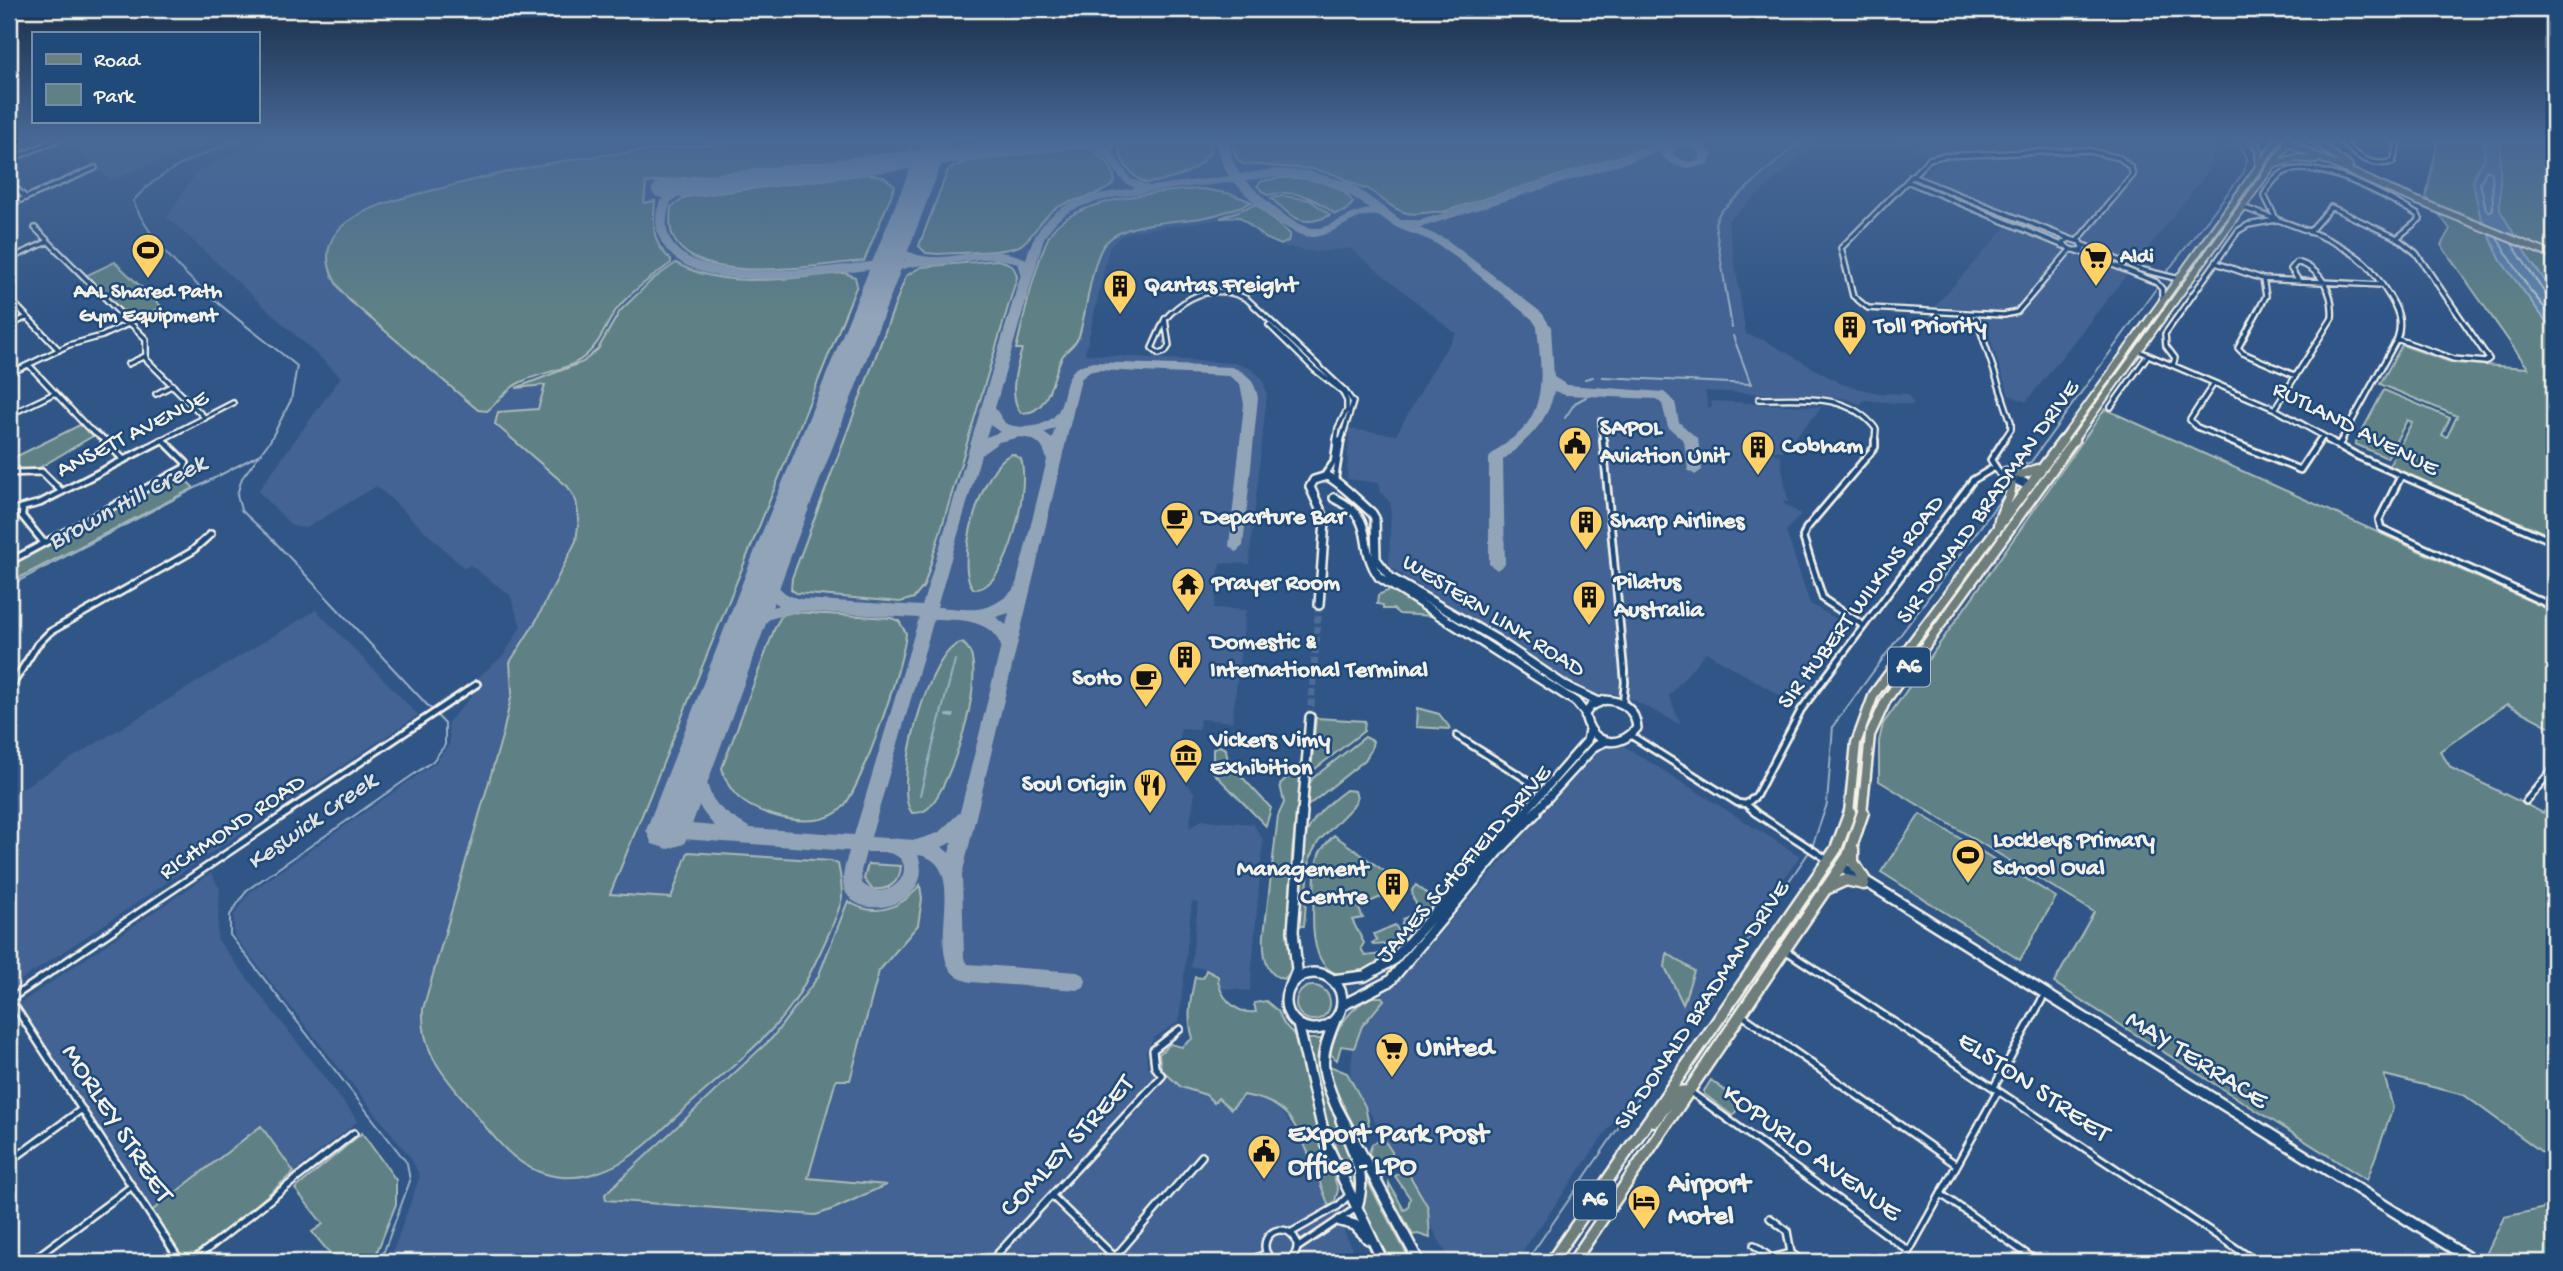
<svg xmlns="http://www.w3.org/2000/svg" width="2563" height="1271" viewBox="0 0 2563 1271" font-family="'Gochi Hand',sans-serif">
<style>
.built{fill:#426393}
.green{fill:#5f8185;stroke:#aab9b6;stroke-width:2}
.water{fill:#5f85ac;stroke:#9bb0c4;stroke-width:2}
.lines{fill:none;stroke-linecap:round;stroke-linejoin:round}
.shore{stroke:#b8c6d0;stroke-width:2}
.stream{stroke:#9bb0c4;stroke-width:2}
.taxiway{fill:#92a4b8;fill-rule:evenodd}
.runway{fill:#92a4b8;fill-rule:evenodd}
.secondary-tunnel{stroke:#4d6d96;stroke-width:7;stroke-dasharray:7 3.5;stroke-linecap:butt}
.street-far2-casing{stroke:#f4f1e8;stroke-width:8}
.street-far1-casing{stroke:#f4f1e8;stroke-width:10}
.street-casing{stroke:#f4f1e8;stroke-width:10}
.secondary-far1-casing{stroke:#f4f1e8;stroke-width:12}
.secondary-casing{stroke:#f4f1e8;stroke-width:14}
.primary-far2-casing{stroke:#f4f1e8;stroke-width:10}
.primary-far1-casing{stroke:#f4f1e8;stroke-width:13}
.primary-casing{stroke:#f4f1e8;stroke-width:15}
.street-far2{stroke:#1f4a7a;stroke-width:3.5}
.street-far1{stroke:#1f4a7a;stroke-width:4.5}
.street{stroke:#1f4a7a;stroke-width:5}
.secondary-far1{stroke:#1f4a7a;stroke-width:7}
.secondary{stroke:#1f4a7a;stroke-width:9}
.primary-far2{stroke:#6d7e7c;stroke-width:6}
.primary-far1{stroke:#6d7e7c;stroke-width:8}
.primary{stroke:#6d7e7c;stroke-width:10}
.labels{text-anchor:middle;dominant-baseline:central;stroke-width:5;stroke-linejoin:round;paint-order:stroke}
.far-poi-label{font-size:21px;font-weight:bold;fill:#f4f1e8;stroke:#1f4a7a;text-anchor:start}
.shield{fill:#1f4a7a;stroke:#b4bfc7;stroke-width:2}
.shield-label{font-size:23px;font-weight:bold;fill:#f4f1e8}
.poi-label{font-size:24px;font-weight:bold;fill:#f4f1e8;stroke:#1f4a7a;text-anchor:start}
.street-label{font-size:24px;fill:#f4f1e8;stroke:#1f4a7a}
.water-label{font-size:26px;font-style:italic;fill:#dee1df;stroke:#1f4a7a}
.near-poi-label{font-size:28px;font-weight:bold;fill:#f4f1e8;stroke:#1f4a7a;text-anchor:start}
.near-street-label{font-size:28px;fill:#f4f1e8;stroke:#1f4a7a}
</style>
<rect width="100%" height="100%" fill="#305687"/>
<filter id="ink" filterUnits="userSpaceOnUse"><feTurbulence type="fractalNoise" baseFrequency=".0143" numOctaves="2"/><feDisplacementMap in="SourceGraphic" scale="14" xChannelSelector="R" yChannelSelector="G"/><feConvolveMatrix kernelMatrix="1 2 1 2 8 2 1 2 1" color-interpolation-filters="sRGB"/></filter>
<g filter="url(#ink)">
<path class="built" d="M64 139H211L111 181Z
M271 139H1821L1728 221 1746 334 1766 341 1841 384 1878 393 1908 394 1914 405 1865 400 1860 404 1844 398 1705 391 1708 407H1712L1711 401 1822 407 1783 451H1773L1774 454 1780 455 1788 502 1783 501 1784 504 1801 514 1786 531 1810 604 1851 627 1793 703 1706 652 1669 696 1681 725 1622 694H1589L1389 566 1391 504 1380 491 1379 483 1347 479 1349 429 1396 435 1438 361 1456 334 1350 248 1317 252 1286 247 1265 238 1240 217 1135 231 1120 237 1109 248 1085 354 1234 363 1251 369 1262 378 1267 394 1249 564 1220 563 1214 608 1246 610 1232 722 1200 719 1199 730 1181 729 1176 766 1181 767 1180 776 1195 793 1189 828 1202 820 1253 824 1263 840 1250 991 1219 988 1220 975 1206 968 1191 967 1198 903 1192 902 1179 1021 1154 1038 1146 1051 1147 1065 1156 1077 1169 1064 1268 1099 1285 1116 1307 1150 1358 1262H937L927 1251 916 1262H389L420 1176 411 1158 234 936V915L249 893 435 763 450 743 448 722 472 696 479 684 475 680 504 655 521 626 510 595 470 565 464 568 377 486 306 528 292 526 258 491 341 377 167 217 198 170Z
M1892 139H2207L2214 153 2205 176 2026 402 2009 395 1980 309 1935 306 2016 216 1922 176 1942 158Z
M316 610 418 715 9 988V796Z
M1624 746 1800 856 1515 1262H1451L1350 1076 1356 1027 1376 1000 1405 974 1598 749Z
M211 873 220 889 217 939 358 1121 294 1172 261 1126 149 1213 19 1004Z"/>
<path class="green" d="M770 139H915L908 152 646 183 644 203 655 201C653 227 651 242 671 260V263C652 277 627 294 614 313 604 329 599 345 584 357 565 372 539 372 519 383 503 391 498 403 487 411L478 410 349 300C332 282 319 256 336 233 355 207 408 197 438 189 470 181 503 172 536 166 613 151 693 147 770 139Z
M1159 139H1206L1211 151C1197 173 1171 181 1146 183 1133 178 1121 163 1119 150L1130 142Z
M1231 139H1674L1443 212C1430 210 1419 216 1407 213 1393 210 1379 196 1367 188L1364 189 1336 175 1312 169 1243 164 1237 159Z
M2438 139H2549C2546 169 2538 207 2554 235V537L2389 466 2412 422 2407 420 2387 458 2355 444 2384 390 2450 418 2442 435 2447 437 2457 416 2380 384 2402 345 2453 363 2528 368 2441 245 2450 229 2426 197Z
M1080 147C1096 148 1114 164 1115 182 1104 196 1073 198 1056 208 1040 218 1032 240 1019 246 999 254 960 252 938 254L926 253 919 246 948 170 964 162Z
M868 174 884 177 895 186 864 261C818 264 701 288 674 239 669 229 670 218 671 207L686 197Z
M1280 178C1302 177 1342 181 1353 203L1345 211 1335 214C1313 196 1295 189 1267 195L1257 186 1262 181Z
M1203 189 1231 194 1252 202C1237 208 1222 214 1206 217 1177 223 1118 220 1102 248 1091 267 1086 314 1079 336 1076 345 1067 349 1062 357 1052 375 1050 415 1021 413 1008 397 1016 368 1022 349H1016C1023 321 1038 252 1052 231 1075 199 1166 190 1203 189Z
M1284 196 1310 200 1330 215C1301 229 1293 217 1271 198Z
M1256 204 1290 234 1288 241 1281 245 1265 238 1240 217 1220 218Z
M997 260C1008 262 1015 265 1017 277L924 586 914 598 900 602 796 593 791 589 792 578 906 276 921 267Z
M115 262 162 307 130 323 83 277Z
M676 263C727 291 790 277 845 273L855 277 857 285 610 894 671 898 688 852 831 861 838 864C840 873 842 887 842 896 841 913 805 985 794 1002 766 1042 724 1073 688 1106 667 1124 647 1147 623 1161 606 1171 583 1179 562 1177 520 1174 496 1140 472 1110 445 1076 421 1055 423 1009L503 733 512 693 510 662 536 621 576 541 579 519 576 501 568 487 495 424 498 412 538 409 545 385 516 388 583 362 598 349 620 311 652 280Z
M2105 409 2554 612V729L2507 704 2440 751 2451 768 2543 813 2544 811 2554 816V1161L2464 1095 2384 1075 2393 1108 2367 1180 2054 983 2094 912 1879 781V741L1883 724Z
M84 423 98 433 37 469 9 473V460Z
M1013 454 1021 459C1030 485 1009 591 974 589 952 568 983 460 1013 454Z
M179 474 194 488 9 583V565Z
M1390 590 1393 591 1433 616 1399 614 1393 609H1383V605L1377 604 1378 595Z
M793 612 891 618 899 621 906 633C905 660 860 793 841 809 823 826 790 821 769 814 744 806 728 793 722 768L776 625 782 615Z
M962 643C994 660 951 784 931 805 926 812 920 813 912 813 891 789 929 646 962 643Z
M1417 708 1439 714 1451 729 1416 727Z
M1316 718 1365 721 1364 731 1311 772Z
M1365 737 1373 741 1371 750 1365 760 1305 808 1306 789 1313 778Z
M1219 746 1226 749 1228 762 1271 808 1266 826 1213 772V749Z
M1303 762 1292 852 1289 939 1292 971 1284 979C1264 976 1263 952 1264 935L1278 816 1284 803 1280 784Z
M1346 790 1355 791 1357 798 1354 805 1318 842 1310 857 1304 926H1297L1304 841C1311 817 1326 805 1346 790Z
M1920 814 2056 897 2020 960 1881 872Z
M1334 835 1391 876 1390 878 1398 884 1386 889 1388 894 1358 907 1363 918 1352 920 1364 943 1361 948 1365 956 1382 954 1386 959C1374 968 1365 972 1351 974 1309 980 1312 922 1314 895 1315 881 1314 865 1320 852 1324 846 1329 840 1334 835Z
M868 864 901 866C900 883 888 891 872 889L864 879Z
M920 885 922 899 918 925 879 971 850 1080H836L808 1178 887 1185C862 1194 840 1209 815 1215L606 1200 605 1194 772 1038 818 977 848 901C874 919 902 908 920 885Z
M1416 885 1433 898 1438 894 1439 900 1398 948 1387 944 1374 945 1372 943 1377 940 1374 934 1395 925 1400 933 1403 919 1420 911 1413 898 1412 890Z
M1667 953 1694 971 1683 1004 1665 967Z
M1206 970 1218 976C1218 995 1235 1015 1256 1012L1254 1003 1266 1001 1278 1011 1284 1024 1298 1039 1318 1124 1338 1190 1335 1201 1329 1206C1319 1182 1302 1128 1284 1112 1272 1101 1259 1098 1244 1095L1231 1109 1218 1098 1214 1103 1206 1095 1181 1087 1161 1069 1159 1054 1170 1044 1182 1047 1193 1038C1186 1017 1191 997 1195 977L1203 978Z
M1296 1003a17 17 0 1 1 34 0a17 17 0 1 1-34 0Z
M1372 997H1382L1384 1000 1362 1026 1354 1048 1341 1046 1337 1060 1328 1052C1333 1032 1353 1004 1372 997Z
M1307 1039H1323C1307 1090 1342 1118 1356 1162 1359 1172 1357 1185 1358 1195L1353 1196 1322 1110Z
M1327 1065 1347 1073 1365 1106 1369 1125 1362 1142 1333 1085Z
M1711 1080 1741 1103 1733 1116 1704 1094V1091Z
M261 1126 294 1172 191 1262H181L149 1213Z
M362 1133 396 1180V1204L373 1262H337L312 1232 323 1224 295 1189Z
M1383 1138 1392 1152 1394 1165C1380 1170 1376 1166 1369 1153L1372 1144Z
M1406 1169 1428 1207 1430 1238 1418 1234 1413 1235 1389 1192V1183L1404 1210 1408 1208 1410 1198 1395 1176Z
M1368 1182 1411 1262H1387L1360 1209Z
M2554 1206V1262H2495L2485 1256 2504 1217Z"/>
<path class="water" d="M2483 139H2500V210L2527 256 2554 293V332L2501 261 2480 215 2473 183 2475 174 2485 158Z"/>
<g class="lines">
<path class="shore" d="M2487 170 2492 173 2493 209 2489 212 2486 210 2480 183Z
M2497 238 2530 290 2554 319
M2512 244 2546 295 2554 298"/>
<path class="stream" d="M241 139C201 155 162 168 133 201 162 269 241 320 297 366L291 400 270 441 242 478 237 495 241 510 274 541 445 724V745L433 761 247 890 230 915V935L407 1163 410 1181 380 1262
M2166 273 2244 172 2247 158 2237 139
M1732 328 1715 223 1720 212 1802 139
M1602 377 1751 384 1733 336
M1585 379 1593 377
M1565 418 1575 403 1586 397
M2018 467 2031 462 2155 290
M9 586 262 453
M947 715H954
M947 716 953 717
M920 795 955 660
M1812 847 1827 804 1833 726 2004 495 2005 485
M1702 1007 1809 852
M1526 1262 1678 1041"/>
<path class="taxiway" d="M1071 139H1102L1106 144 1110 139H1120L1112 152 1131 179 1150 186 1229 176 1222 163 1216 139H1227L1234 163 1240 174 1275 169 1308 171 1349 182 1401 220H1421L1678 139H1693V141L1702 143 1713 154 1709 163C1691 171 1674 170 1661 154L1663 151 1419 228 1446 239 1542 313 1551 327 1554 377 1567 385 1664 392 1675 402 1679 422 1698 439 1702 470 1695 475 1688 470 1684 441 1668 427 1662 404 1656 399 1565 395 1554 391C1549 422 1526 441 1503 460L1505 564 1497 570 1489 564V458C1498 446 1513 440 1523 429 1548 400 1540 361 1537 327L1532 319C1502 295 1472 268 1440 246 1427 237 1410 234 1396 227 1391 225 1387 220 1382 218 1360 207 1335 237 1312 237 1287 236 1251 200 1234 182 1192 188 1099 193 1066 214 1056 220 1050 229 1044 238L995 408 1005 423C1022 431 1053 427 1060 407 1069 383 1063 367 1094 362L1231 367C1247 372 1255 381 1258 398L1243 546 1236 552 1229 546 1244 404 1240 384 1229 376 1098 370 1089 372 1081 379 962 875 964 958 968 964 1077 972 1084 975 1086 981 1084 987 1077 990 970 982C965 980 959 979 955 975 924 950 972 863 918 855 937 906 855 925 844 888 841 875 846 863 849 851L668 838 662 835 659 830 662 825 668 822 715 826C696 808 679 772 691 746L697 744 703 746C707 755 704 765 706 774 709 807 726 812 750 828L854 835 919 618 798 611 770 619 749 636H737L735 632 759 611 779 605C766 598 760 589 757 575L765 569 770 571C778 587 781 594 800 599L922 606 1021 274 1018 264C994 254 971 261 946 264 931 266 917 264 903 269 894 272 890 282 881 285L875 281 886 268C830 273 695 301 662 243 655 231 654 215 660 202L673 190 698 184V190L682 195 671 202C634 302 843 264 887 260L893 263 906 260 895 253 892 239 898 235 904 239 907 251C946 269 982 239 1026 259 1043 202 1081 196 1135 188 1115 180 1112 159 1094 148 1088 144 1079 144 1072 142ZM1680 145 1694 148 1701 155 1700 159C1689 164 1681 161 1673 154L1677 146ZM1275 177C1318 177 1336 184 1370 209 1353 211 1340 221 1324 227 1299 235 1262 197 1246 180ZM990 425 1000 432 986 437ZM1055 428 1052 439 1044 433ZM1020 437C1037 439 1043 444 1047 460L1015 588C987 616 973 609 937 607L981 455 999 442ZM1009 613 1006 625 996 617ZM934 619C959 620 990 618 1001 646L960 812 938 833 916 840 871 837ZM952 842 949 853 942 847ZM866 852C875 852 888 851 895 855 920 868 888 907 862 883L861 871Z"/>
<path class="runway" d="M923 139H951L949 147 1017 139H1100L1095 145 1085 148 941 165 795 545 690 830 684 844 668 849 652 844 646 830 757 545 910 169 666 199 655 196 651 190 655 184 666 181 918 150Z"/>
<path class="secondary-tunnel" d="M1310 717 1319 605"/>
<defs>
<path id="street-far2" d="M2340 139C2355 156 2370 167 2393 162L2399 139
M9 160 57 140
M1911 176 2070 239
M1907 181 2064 246
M9 182 26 198
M9 205 95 168
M2242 207C2281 222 2340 237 2369 267 2376 275 2382 285 2388 294 2398 309 2403 322 2397 339L2341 441
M2276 219 2264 195C2270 184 2278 172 2291 170 2327 163 2388 197 2418 215L2420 219 2397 238
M35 228 146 339V359L205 418
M2309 232 2331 207 2397 238 2416 253 2489 359 2485 362 2454 359 2397 339
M2070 239 2080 242 2083 249C2074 252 2068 250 2063 242Z
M2083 245 2139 269 2179 279
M2070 250 2017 312 2004 315 1868 308 1853 296 1841 248 1929 159 1942 156 2086 150 2120 158 2131 168 2133 175 2077 241
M2078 251 2156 282 2162 289V300
M9 259 47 242
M2216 263 2263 279 2381 285
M2263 279 2266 296 2238 348 2243 353 2296 376
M9 298 59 350
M1975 314 2011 422V429L2003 441
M1165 319 1169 346 1165 352 1159 354 1152 348Z
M1165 319C1188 294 1215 283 1247 299L1345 391 1353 402 1341 441
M1269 325 1314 369 1342 391 1347 401V410L1338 428 1336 441
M9 326 27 317
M2139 351 2275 409 2332 441
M128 364 145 356
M29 365 88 428 106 441
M2173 365 2175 358 2166 346 2165 334 2238 231 2248 225 2276 220
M9 374 69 345 102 336 130 323
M2214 383 2190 420 2197 427 2231 441
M156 394 173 385
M1759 399C1801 399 1848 392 1876 429L1875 441
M2111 407 2148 355
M2275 409 2332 318C2334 294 2322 269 2297 262L2291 269 2299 281
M9 415 55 393
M1601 421 1603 441
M159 441 233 403
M2319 441 2322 437"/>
<path id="street-far1" d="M104 440 124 460
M1603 440 1625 682 1623 703
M2004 440 1991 460 2000 474 2027 487
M2227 440 2300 470 2320 440
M2328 440 2359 457 2554 542
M2338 446 2342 440
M9 473 42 472 62 492
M1324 476 1334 462 1337 440
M2015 476 2032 485
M2401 476 2379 520 2381 528 2554 607
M1335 479 1341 440
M23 508 22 516 44 543
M9 511 40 503 162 440
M9 562 184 468 186 463 163 440
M1864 626 1823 599 1803 537 1806 529 1875 447V440
M9 690 37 645 50 632 191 552 211 534
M1457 736 1537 786
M1632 736 1738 803 1746 804 1756 813
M2526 801 2554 768
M1746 804 1756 796 1801 710 1973 480 1995 467
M285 813 477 684"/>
<path id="street" d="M1754 812 1828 860
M1785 950 2257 1262
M9 1000 288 812
M16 1008 181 1262
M1742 1015 1957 1165
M1994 1087 2045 994
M1689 1091 1909 1251
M9 1162 82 1109
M1941 1194 2038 1262
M1052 1196 1120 1262
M1770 1218 1787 1231 1791 1253 1803 1262
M1265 1246a16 16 0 1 1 32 0a16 16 0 1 1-32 0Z
M1292 1232 1338 1206 1349 1195
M1754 1245 1771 1258 1791 1253
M1297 1248 1355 1209
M1115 1257 1202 1156
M30 1262 132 1186
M191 1262 354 1133
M990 1262 1162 1076 1155 1067 1153 1050 1180 1029
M1247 1262 1267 1253
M1903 1262 1998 1091"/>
<path id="secondary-far1" d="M1334 498C1380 521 1355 542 1379 577L1576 702 1585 713
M1319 605 1325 520 1310 487 1314 480 1327 476C1340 482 1359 502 1372 513L1375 518 1376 559 1391 578 1496 639 1567 687 1597 701
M1605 700C1623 701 1635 709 1637 728 1618 751 1590 744 1585 714L1591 706Z
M1302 813 1310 717
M1524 813 1587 741 1589 730
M1534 813 1595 746 1607 741"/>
<path id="secondary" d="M1841 866 2475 1262
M1286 1001a28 28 0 1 1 56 0a28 28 0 1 1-56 0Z
M1332 980 1365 976 1393 960 1526 812
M1291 985 1297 970 1293 931 1302 812
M1343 1005 1390 981 1500 849 1536 812
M1335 1020C1319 1060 1320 1066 1336 1106L1419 1262
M1298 1024 1326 1143 1383 1262
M1341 1120C1352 1151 1369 1176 1356 1209
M1340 1221 1355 1225 1368 1239"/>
<path id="primary-far2" d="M2252 139 2259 151V164
M2312 139 2349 166
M2286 142 2388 189 2554 256
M2275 164 2296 158 2316 160
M2062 441 2279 139
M2073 441 2291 139"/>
<path id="primary-far1" d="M2006 472 2023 474 2037 469
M1998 526C1999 509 2014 498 2011 480
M1849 813 1856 743 1874 694 2063 440
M1862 813 1870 735 1886 700 2074 440"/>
<path id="primary" d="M1853 849V862L1864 879
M1824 890 1846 880 1864 884
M1654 1121 1678 1092 1689 1091
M1551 1262 1836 849 1850 812
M1573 1262 1848 856 1863 812"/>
</defs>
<use href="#street-far2" class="street-far2-casing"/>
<use href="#street-far1" class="street-far1-casing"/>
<use href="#street" class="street-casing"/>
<use href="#secondary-far1" class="secondary-far1-casing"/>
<use href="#secondary" class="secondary-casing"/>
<use href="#primary-far2" class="primary-far2-casing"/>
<use href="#primary-far1" class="primary-far1-casing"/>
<use href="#primary" class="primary-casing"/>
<use href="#street-far2" class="street-far2"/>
<use href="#street-far1" class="street-far1"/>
<use href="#street" class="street"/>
<use href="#secondary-far1" class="secondary-far1"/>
<use href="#secondary" class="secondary"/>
<use href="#primary-far2" class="primary-far2"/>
<use href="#primary-far1" class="primary-far1"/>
<use href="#primary" class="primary"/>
</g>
</g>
<linearGradient id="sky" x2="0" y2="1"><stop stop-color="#1a2f4a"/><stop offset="0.44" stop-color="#486896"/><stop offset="1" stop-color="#486896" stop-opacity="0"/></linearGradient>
<rect width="2563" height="316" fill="url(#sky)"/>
<defs>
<symbol id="stadium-pin" viewBox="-11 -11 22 30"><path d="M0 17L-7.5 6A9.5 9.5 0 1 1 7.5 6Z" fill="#ffd166" stroke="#1f4a7a"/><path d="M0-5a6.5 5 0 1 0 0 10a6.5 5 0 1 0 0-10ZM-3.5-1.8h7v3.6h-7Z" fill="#111"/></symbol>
<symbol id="supermarket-pin" viewBox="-11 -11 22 30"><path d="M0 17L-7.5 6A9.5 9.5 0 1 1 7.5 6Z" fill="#ffd166" stroke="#1f4a7a"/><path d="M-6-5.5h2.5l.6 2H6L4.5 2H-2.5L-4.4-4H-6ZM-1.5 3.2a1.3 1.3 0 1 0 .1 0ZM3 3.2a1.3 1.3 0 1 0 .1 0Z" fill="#111"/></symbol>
<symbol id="building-pin" viewBox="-11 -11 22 30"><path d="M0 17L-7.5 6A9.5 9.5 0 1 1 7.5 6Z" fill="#ffd166" stroke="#1f4a7a"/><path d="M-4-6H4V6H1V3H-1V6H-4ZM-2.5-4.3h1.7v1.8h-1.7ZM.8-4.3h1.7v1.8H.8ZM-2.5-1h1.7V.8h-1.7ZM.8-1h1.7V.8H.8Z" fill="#111"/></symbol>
<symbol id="civic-pin" viewBox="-11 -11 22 30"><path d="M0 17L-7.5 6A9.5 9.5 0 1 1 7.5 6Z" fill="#ffd166" stroke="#1f4a7a"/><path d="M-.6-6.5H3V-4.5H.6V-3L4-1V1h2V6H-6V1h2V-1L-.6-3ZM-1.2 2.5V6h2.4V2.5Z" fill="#111"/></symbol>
<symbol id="cafe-pin" viewBox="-11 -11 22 30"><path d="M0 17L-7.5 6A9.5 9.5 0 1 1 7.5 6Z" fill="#ffd166" stroke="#1f4a7a"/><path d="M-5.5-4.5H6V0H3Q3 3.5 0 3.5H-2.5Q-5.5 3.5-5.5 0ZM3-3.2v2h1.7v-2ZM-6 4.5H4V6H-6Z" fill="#111"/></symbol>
<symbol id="temple-pin" viewBox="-11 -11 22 30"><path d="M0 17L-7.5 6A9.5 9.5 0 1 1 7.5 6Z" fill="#ffd166" stroke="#1f4a7a"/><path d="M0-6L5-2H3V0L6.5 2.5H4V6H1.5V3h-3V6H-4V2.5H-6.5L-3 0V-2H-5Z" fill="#111"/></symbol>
<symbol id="museum-pin" viewBox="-11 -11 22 30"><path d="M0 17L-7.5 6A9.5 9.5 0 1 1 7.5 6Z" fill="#ffd166" stroke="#1f4a7a"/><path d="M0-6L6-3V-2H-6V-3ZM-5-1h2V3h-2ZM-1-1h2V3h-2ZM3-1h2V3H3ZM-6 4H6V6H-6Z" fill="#111"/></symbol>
<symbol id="restaurant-pin" viewBox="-11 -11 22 30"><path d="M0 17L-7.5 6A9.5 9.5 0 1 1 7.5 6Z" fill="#ffd166" stroke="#1f4a7a"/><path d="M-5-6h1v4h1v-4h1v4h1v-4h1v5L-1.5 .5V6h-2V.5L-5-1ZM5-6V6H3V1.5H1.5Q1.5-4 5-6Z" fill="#111"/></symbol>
<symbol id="hotel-pin" viewBox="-11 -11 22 30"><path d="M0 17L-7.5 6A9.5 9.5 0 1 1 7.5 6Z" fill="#ffd166" stroke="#1f4a7a"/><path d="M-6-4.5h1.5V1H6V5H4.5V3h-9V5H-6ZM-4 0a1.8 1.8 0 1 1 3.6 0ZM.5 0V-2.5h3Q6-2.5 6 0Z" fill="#111"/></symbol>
</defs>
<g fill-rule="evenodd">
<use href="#stadium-pin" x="129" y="231" width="38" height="52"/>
<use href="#supermarket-pin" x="2077" y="239" width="38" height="52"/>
<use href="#building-pin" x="1101" y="267" width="38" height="52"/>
<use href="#building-pin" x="1831" y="308" width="38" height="52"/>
<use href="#civic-pin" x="1556" y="424" width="38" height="52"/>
<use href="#building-pin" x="1739" y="428" width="38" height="52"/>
<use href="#cafe-pin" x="1158" y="499" width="38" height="52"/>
<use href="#building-pin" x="1567" y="503" width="38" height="52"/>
<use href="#temple-pin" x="1169" y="565" width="38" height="52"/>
<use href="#building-pin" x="1570" y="578" width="38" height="52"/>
<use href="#building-pin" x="1166" y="638" width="38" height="52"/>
<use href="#cafe-pin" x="1127" y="660" width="38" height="52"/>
<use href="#museum-pin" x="1167" y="736" width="38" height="52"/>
<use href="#restaurant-pin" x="1131" y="766" width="38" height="52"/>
<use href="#stadium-pin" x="1949" y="836" width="38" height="52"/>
<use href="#building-pin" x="1374" y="865" width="38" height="52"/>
<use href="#supermarket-pin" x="1373" y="1030" width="38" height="52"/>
<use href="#civic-pin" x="1245" y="1132" width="38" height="52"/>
<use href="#hotel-pin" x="1625" y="1182" width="38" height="52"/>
</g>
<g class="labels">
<g class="far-poi-label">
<text x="2120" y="258">Aldi</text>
<text x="148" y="293" text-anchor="middle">AAL Shared Path<tspan x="148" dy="24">Gym Equipment</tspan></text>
</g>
<g class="shield">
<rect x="1888" y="647.5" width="42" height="39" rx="5"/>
<rect x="1574" y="1180.5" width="42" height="39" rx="5"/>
</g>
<g class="shield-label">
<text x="1909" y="667">A6</text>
<text x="1595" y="1200">A6</text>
</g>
<g class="poi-label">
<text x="1144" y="286">Qantas Freight</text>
<text x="1874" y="327">Toll Priority</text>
<text x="1600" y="429">SAPOL<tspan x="1600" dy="28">Aviation Unit</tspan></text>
<text x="1782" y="447">Cobham</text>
<text x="1202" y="518">Departure Bar</text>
<text x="1610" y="522">Sharp Airlines</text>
<text x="1614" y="583">Pilatus<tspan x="1614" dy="28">Australia</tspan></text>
<text x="1212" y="584">Prayer Room</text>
<text x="1210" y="643">Domestic &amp;<tspan x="1210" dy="28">International Terminal</tspan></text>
<text x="1122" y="679" text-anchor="end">SoHo</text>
<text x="1210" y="741">Vickers Vimy<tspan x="1210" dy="28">Exhibition</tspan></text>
<text x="1126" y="785" text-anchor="end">Soul Origin</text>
<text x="1993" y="841">Lockleys Primary<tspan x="1993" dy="28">School Oval</tspan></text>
<text x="1368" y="870" text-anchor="end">Management<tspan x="1368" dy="28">Centre</tspan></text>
</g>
<g class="street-label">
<text transform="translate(2355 430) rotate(27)">RUTLAND AVENUE</text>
<text transform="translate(133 435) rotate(-27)">ANSETT AVENUE</text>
<text transform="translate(1989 503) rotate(-54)">SIR DONALD BRADMAN DRIVE</text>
<text transform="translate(1862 603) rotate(-53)">SIR HUBERT WILKINS ROAD</text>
<text transform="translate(1493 617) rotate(32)">WESTERN LINK ROAD</text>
<text transform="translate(233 828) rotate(-34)">RICHMOND ROAD</text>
<text transform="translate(1465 865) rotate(-49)">JAMES SCHOFIELD DRIVE</text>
<text transform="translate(1703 1006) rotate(-56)">SIR DONALD BRADMAN DRIVE</text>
</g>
<g class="water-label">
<text transform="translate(128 504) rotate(-28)">Brown Hill Creek</text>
<text transform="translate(313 823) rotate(-35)">Keswick Creek</text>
</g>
<g class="near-poi-label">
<text x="1416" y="1049">United</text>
<text x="1288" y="1135">Export Park Post<tspan x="1288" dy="32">Office - LPO</tspan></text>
<text x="1668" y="1185">Airport<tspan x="1668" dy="32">Motel</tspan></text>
</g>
<g class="near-street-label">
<text transform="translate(2196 1061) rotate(32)">MAY TERRACE</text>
<text transform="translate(2033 1088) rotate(34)">ELSTON STREET</text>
<text transform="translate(116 1124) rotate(57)">MORLEY STREET</text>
<text transform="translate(1068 1147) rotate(-47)">COMLEY STREET</text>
<text transform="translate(1811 1154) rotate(36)">KOPURLO AVENUE</text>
</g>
</g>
<rect width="2563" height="1271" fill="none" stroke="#1f4a7a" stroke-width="35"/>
<rect x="18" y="18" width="2528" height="1236" fill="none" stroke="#f4f1e8" stroke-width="2.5" filter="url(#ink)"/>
<rect x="32" y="32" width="228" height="91" fill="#1f4a7a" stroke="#748da6" stroke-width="2"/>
<rect x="46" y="54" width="35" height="10" fill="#6d7e7c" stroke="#748da6" stroke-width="2"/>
<text x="94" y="66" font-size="21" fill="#f4f1e8">Road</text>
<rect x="46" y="84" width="35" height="21" fill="#5f8185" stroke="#748da6" stroke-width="2"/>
<text x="94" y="102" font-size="21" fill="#f4f1e8">Park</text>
</svg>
